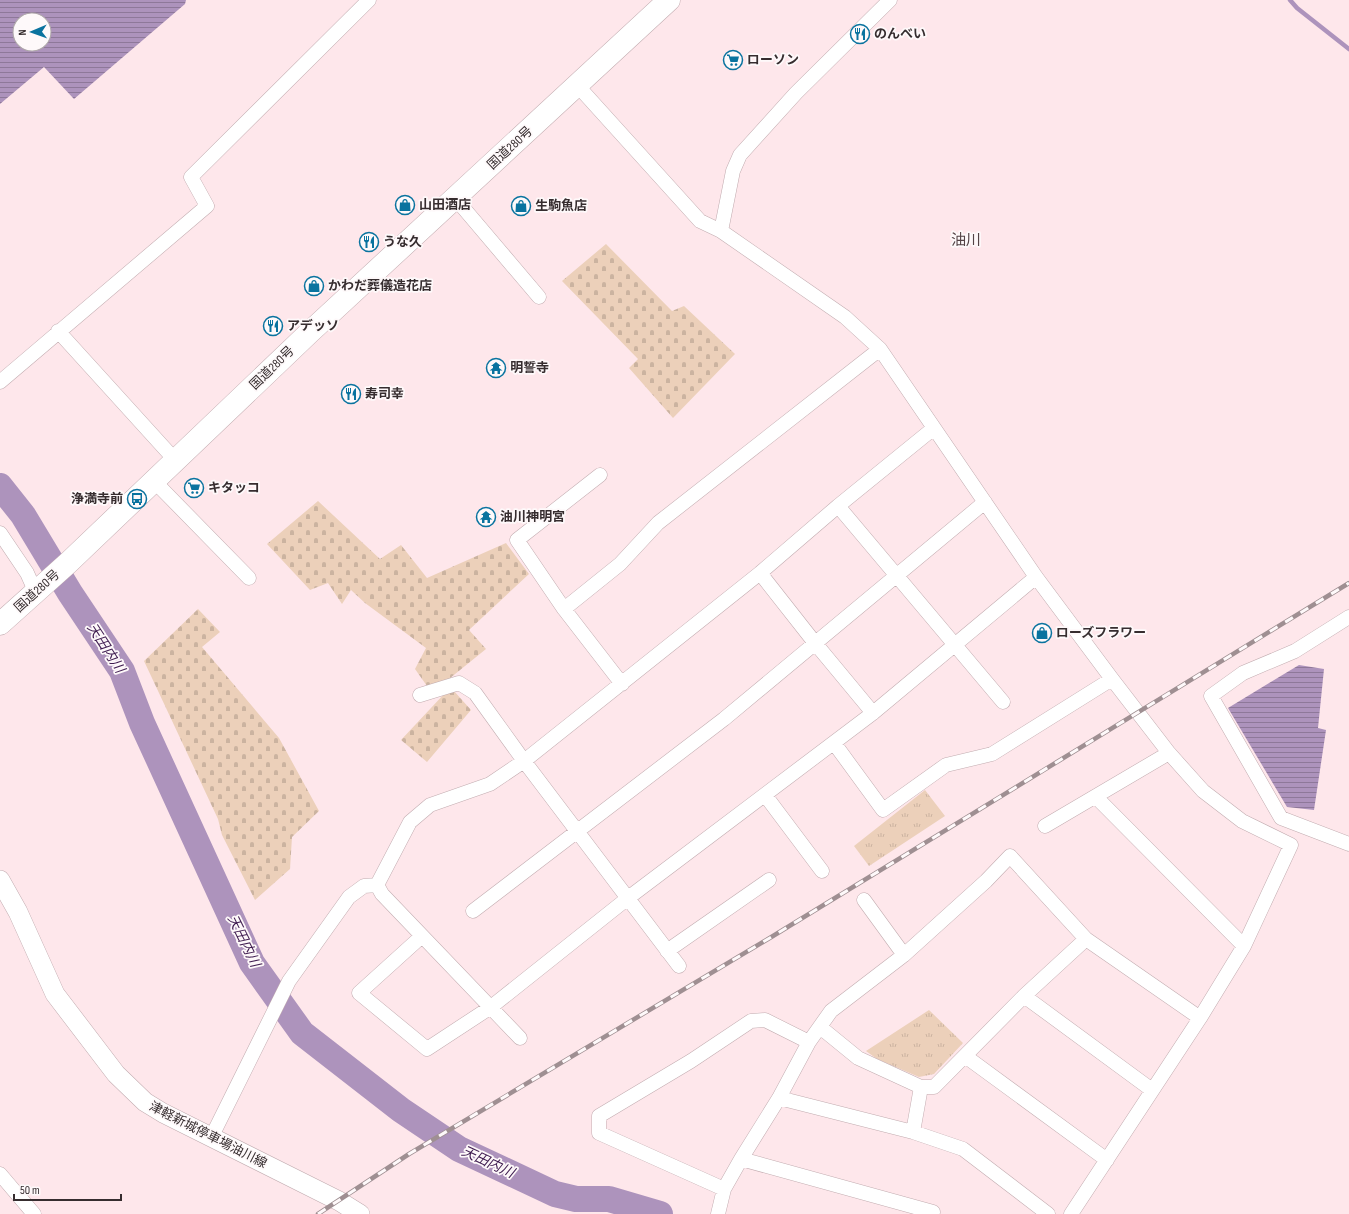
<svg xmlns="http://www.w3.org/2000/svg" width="1349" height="1214" viewBox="0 0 1349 1214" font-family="'Sofia Sans Condensed','Noto Sans JP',sans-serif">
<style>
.cemetery{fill:url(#cemetery-stones)}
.park{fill:url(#park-tufts)}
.water{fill:url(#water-rules);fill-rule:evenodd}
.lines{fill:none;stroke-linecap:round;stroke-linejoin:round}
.stream{stroke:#ad93bc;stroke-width:4.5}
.river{stroke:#ad93bc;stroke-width:26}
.street-casing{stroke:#c2acb0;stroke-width:15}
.secondary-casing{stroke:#c2acb0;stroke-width:20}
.highway-casing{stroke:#c2acb0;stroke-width:23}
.street{stroke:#fff;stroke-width:14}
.secondary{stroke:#fff;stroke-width:19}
.highway{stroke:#fff;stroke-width:22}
.rail-casing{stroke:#9f8f92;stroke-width:4.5}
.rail{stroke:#fef9fa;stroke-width:3;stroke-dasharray:9;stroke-linecap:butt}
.labels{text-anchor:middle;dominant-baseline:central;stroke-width:3.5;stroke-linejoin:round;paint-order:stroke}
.poi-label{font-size:13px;font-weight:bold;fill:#362d2f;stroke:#fef9fa;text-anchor:start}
.street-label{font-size:13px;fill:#362d2f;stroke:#fef9fa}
.water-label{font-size:14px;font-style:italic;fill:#3e1b4f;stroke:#fef9fa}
.quarter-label{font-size:15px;fill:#554346;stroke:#fef9fa}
</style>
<defs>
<pattern id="cemetery-stones" width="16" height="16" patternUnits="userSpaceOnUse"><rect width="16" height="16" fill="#ecd0ba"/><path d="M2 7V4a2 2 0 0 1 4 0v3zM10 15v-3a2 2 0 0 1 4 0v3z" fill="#cbb3a0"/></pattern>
<pattern id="park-tufts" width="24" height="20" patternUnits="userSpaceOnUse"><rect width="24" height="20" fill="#ecd0ba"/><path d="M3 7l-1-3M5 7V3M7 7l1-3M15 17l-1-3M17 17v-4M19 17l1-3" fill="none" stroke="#cbb3a0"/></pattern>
<pattern id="water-rules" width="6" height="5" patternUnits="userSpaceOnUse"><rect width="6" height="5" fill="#ad93bc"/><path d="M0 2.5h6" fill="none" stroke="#8e7899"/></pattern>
</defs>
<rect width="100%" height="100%" fill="#fee7eb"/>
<path class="cemetery" d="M606 244 672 311 684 306 735 354 673 418 629 368 638 359 562 281Z
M318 501 380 559 401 545 427 578 506 543 529 574 469 630 486 649 444 683 427 686 415 669 426 648 365 603 351 590 342 604 328 583 310 590 267 544Z
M198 609 220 632 202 647 279 738 319 811 292 837 290 869 255 900 222 835 218 819 144 661Z
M454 691 471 710 427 762 401 740 445 693Z"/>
<path class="park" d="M925 790 945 816 869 866 854 846Z
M929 1010 963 1043 934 1074 919 1077 877 1059 866 1051Z"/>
<path class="water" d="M0 0H186L185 4 74 99 44 67 0 104ZM20 20H44V44H20Z
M1299 665 1324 669 1318 728 1326 730 1314 810 1287 807 1228 708Z"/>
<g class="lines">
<path class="stream" d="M1290 0 1297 8 1349 49"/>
<path class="river" d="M0 486 23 515 70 593 122 671 142 723 252 963 302 1033 401 1110 459 1149 555 1194 576 1199H609L660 1214"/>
<defs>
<path id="street" d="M577 85 700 221 721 231 845 317 880 349 1036 577 1112 679 1169 753 1203 791 1242 821 1291 845 1244 946 1200 1018 1071 1214
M455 198 539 297
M721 231 733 171 740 155 796 93 890 0
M58 331 176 461
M0 382 207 206 191 177 369 0
M600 475 517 540 564 609 622 684
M154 481 249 578
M838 506 1003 702
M0 533 27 573 36 593
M760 573 815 643 873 713
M564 609 620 564 658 523 880 349
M1349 617 1295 651 1243 673 1211 696 1281 818 1349 844
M420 695 459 683 475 693 524 761 679 966
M834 743 883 810 946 765 992 754 1112 679
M765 795 822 871
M1096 797 1244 946
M1045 826 1169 753
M864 900 904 955
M473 911 724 719 985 502
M422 936 359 993 427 1049 491 1007 628 898 873 713 1036 577
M667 951 769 880
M1024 996 1152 1090
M820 1027 858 1058 921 1087H934L1024 996 1086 939
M520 1038 382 894 377 885 410 822 430 805 490 784 524 761 760 573 838 506 934 428
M965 1056 1107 1160
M921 1087 913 1132 963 1149 1048 1214
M779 1098 913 1132
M211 1138 289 981 349 897 364 886 377 885
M741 1159 933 1212
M0 1174 34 1214
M724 1189 599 1133V1116L691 1061 751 1021 765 1020 809 1042
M718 1214 724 1189 741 1159 779 1098 809 1042 831 1011 904 955 986 881 1010 856 1086 939 1200 1018"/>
<path id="secondary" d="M0 880 18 912 55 994 116 1074 145 1102 163 1113 339 1201 360 1214"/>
<path id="highway" d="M0 624 68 563 310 332 669 0"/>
</defs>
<use href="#street" class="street-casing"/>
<use href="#secondary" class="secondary-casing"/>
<use href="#highway" class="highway-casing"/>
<use href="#street" class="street"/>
<use href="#secondary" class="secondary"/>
<use href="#highway" class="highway"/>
<defs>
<path id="rail" d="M318 1214 409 1154 773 936 1349 583"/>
</defs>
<use href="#rail" class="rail-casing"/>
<use href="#rail" class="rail"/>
</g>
<defs>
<symbol id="restaurant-ring" viewBox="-11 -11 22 22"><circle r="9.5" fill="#fef9fa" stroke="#0a739f" stroke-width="1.5"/><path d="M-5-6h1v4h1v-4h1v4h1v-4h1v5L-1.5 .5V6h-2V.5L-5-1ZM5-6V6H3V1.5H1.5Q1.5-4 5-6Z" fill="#0a739f"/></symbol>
<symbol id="supermarket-ring" viewBox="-11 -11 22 22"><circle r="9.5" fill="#fef9fa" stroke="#0a739f" stroke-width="1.5"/><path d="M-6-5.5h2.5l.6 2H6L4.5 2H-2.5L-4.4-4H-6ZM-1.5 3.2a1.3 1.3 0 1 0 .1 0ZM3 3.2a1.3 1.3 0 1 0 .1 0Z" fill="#0a739f"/></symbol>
<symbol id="shop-ring" viewBox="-11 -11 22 22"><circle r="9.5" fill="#fef9fa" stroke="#0a739f" stroke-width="1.5"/><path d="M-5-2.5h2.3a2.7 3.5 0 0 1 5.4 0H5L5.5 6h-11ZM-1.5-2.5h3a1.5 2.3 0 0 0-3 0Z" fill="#0a739f"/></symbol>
<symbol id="temple-ring" viewBox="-11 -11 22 22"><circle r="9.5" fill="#fef9fa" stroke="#0a739f" stroke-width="1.5"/><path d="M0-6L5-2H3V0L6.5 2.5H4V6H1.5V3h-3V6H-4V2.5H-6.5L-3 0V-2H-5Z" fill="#0a739f"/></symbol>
<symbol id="bus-ring" viewBox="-11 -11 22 22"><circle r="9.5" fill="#fef9fa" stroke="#0a739f" stroke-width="1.5"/><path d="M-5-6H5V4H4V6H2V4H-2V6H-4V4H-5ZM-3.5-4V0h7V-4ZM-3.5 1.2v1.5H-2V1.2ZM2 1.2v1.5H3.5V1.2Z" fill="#0a739f"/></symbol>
</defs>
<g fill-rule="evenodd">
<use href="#restaurant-ring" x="849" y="23" width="22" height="22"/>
<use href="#supermarket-ring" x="722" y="49" width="22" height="22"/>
<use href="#shop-ring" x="394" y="194" width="22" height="22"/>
<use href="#shop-ring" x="510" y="195" width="22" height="22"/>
<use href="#restaurant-ring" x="358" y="231" width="22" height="22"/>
<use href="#shop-ring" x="303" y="275" width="22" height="22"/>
<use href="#restaurant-ring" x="262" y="315" width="22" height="22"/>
<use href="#temple-ring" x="485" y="357" width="22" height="22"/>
<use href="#restaurant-ring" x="340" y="383" width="22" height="22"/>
<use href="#supermarket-ring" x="183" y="477" width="22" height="22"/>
<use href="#bus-ring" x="126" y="488" width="22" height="22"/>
<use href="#temple-ring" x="475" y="506" width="22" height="22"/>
<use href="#shop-ring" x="1031" y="622" width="22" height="22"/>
</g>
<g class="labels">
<g class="poi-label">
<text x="874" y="34">のんべい</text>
<text x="747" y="60">ローソン</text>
<text x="419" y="205">山田酒店</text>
<text x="535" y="206">生駒魚店</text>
<text x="383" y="242">うな久</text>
<text x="328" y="286">かわだ葬儀造花店</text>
<text x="287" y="326">アデッソ</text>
<text x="510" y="368">明誓寺</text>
<text x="365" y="394">寿司幸</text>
<text x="208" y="488">キタッコ</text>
<text x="123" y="499" text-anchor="end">浄満寺前</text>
<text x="500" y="517">油川神明宮</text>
<text x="1056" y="633">ローズフラワー</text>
</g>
<g class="street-label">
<text transform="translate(510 148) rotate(-43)">国道280号</text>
<text transform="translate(272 368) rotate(-44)">国道280号</text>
<text transform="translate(37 591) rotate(-42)">国道280号</text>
<text transform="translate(208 1135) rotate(27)">津軽新城停車場油川線</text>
</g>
<g class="water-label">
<text transform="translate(106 648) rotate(57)">天田内川</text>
<text transform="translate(244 941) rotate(64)">天田内川</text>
<text transform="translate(488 1162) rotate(25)">天田内川</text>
</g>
<g class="quarter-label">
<text x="966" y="240">油川</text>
</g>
</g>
<g transform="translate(32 32) rotate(268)"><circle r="19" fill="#fef9fa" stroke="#aea7a9"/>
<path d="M0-3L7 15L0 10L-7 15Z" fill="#0a739f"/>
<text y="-6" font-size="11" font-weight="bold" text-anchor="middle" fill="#362d2f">N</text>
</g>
<path d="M14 1194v6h107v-6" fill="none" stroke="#362d2f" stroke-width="2"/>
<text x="20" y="1194" font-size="12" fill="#362d2f" stroke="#fef9fa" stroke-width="3" paint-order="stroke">50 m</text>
</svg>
